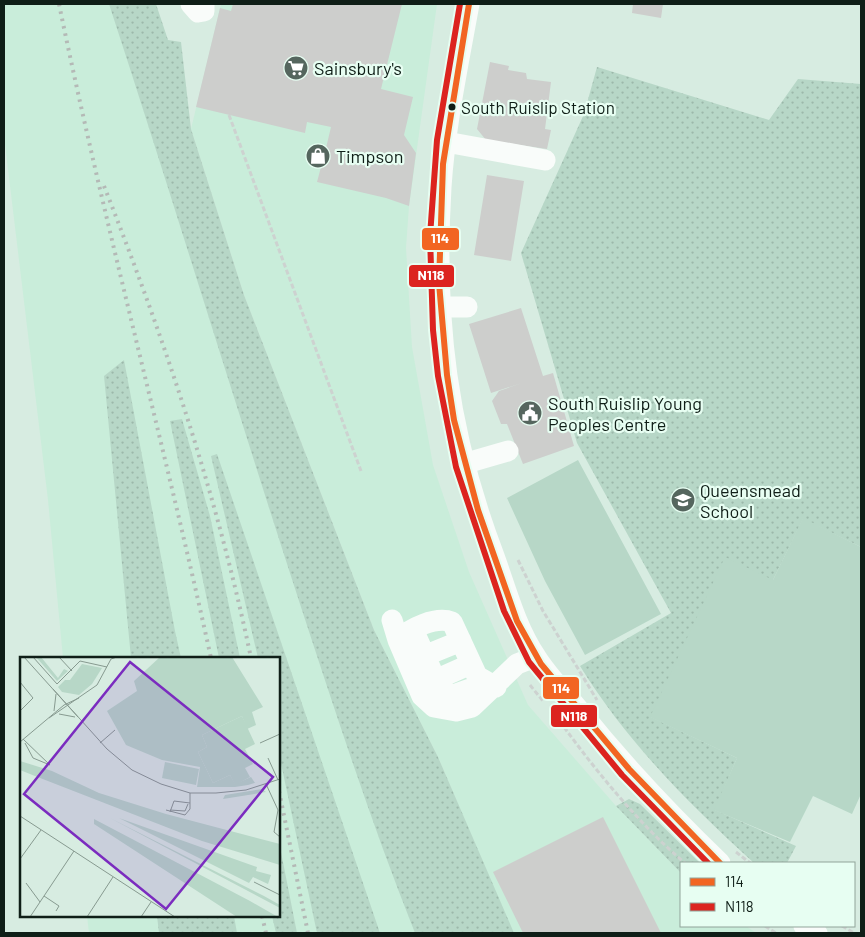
<svg xmlns="http://www.w3.org/2000/svg" width="865" height="937" viewBox="0 0 865 937" font-family="Barlow,sans-serif">
<style>
.built{fill:#c9edda}
.grass{fill:url(#grass-dots)}
.pitch{fill:#b7d7c7}
.building{fill:#cdcecc}
.lines{fill:none;stroke-linecap:round;stroke-linejoin:round}
.path{stroke:#cdd2d0;stroke-width:3;stroke-dasharray:5 2.5;stroke-linecap:butt}
.minor{stroke:#f9fcfa;stroke-width:21}
.rail{stroke:#b4b9b6;stroke-width:4;stroke-dasharray:2.5 5;stroke-linecap:butt}
.bus-1-casing{stroke:#e7fef2;stroke-width:10}
.bus-2-casing{stroke:#e7fef2;stroke-width:10}
.bus-1{stroke:#f26522;stroke-width:6}
.bus-2{stroke:#dc241f;stroke-width:6}
.bus-dot{fill:#0f1e17;stroke:#e7fef2;stroke-width:2}
.labels{text-anchor:middle;dominant-baseline:central;stroke-width:4.5;stroke-linejoin:round;paint-order:stroke}
.bus-label{font-size:17px;fill:#0f1e17;stroke:#e7fef2;text-anchor:start}
.poi-label{font-size:18px;fill:#0f1e17;stroke:#e7fef2;text-anchor:start}
.inset-road{fill:none;stroke:#879a90;stroke-width:1}
.view{fill:#7b2cbf;fill-opacity:0.15;stroke:#7b2cbf;stroke-width:2.5}
.inset-edge{fill:none;stroke:#0f1e17;stroke-width:2.5}
.line-badge{stroke:#e7fef2;stroke-width:2}
.badge-label{font-size:14px;text-anchor:middle;font-weight:bold;fill:#fff}
</style>
<defs>
<pattern id="grass-dots" width="8" height="8" patternUnits="userSpaceOnUse" patternTransform="scale(1.25)"><rect width="8" height="8" fill="#b7d7c7"/><path d="M2 2h.1M6 6h.1" fill="none" stroke="#9cb8aa" stroke-width="1.8" stroke-linecap="round"/></pattern>
</defs>
<rect width="100%" height="100%" fill="#d7ece1"/>
<path class="built" d="M4 4H140L439 933H89L87 916H279V658H63L48 500 4 136Z
M221 4H437L409 206 406 248 412 347 433 465 469 572 528 705 616 806 681 873V926H746L756 933H513L438 757 374 630 244 295 191 129Z"/>
<path class="grass" d="M109 4H156L168 40 181 42 191 129 244 295 374 630 438 757 514 933H415C372 825 336 714 300 604 235 404 174 203 109 4Z
M597 67 769 120 798 79 861 84V547L803 519 773 580 651 717 737 758 715 810 796 846 787 863H754C688 803 627 742 580 666L671 613 577 443 521 253 584 114Z
M124 360 175 631 181 658H131L104 376Z
M182 419 210 516 240 658H219L170 421Z
M217 454 380 933H317L279 754V658H258L211 456Z
M629 799 640 804 700 863H681V873L616 806Z
M279 842 297 933H276L272 916H279Z
M157 916H234L237 933H159Z"/>
<path class="pitch" d="M578 460 661 614 585 655 545 581 507 498Z
M803 518 861 547V794L852 814 813 796 790 842 714 810 737 758 650 717 725 557 773 580Z"/>
<path class="building" d="M233 4H402L381 89 413 97 404 135 416 153 409 206 386 198 317 182 321 167 311 165 317 144 326 148 331 127 307 122 305 133 196 107 220 8 231 11Z
M633 4H663L661 18 632 13Z
M490 62 509 66 508 70 526 73 527 79 551 82 545 129 551 130 547 149 486 140 477 129Z
M487 175 524 181 511 261 474 255Z
M521 308 543 376 553 373 574 446 523 464 507 424H501L492 401 499 391 522 383 491 393 469 324Z
M603 817 661 933H523L493 872Z"/>
<g class="lines">
<path class="path" d="M229 115 361 471
M518 560 543 611 597 700
M530 685 543 701
M551 709C587 760 637 823 685 863
M736 852 750 863
M765 926 776 933
M842 926 854 933"/>
<path class="minor" d="M191 4 198 12 204 11V4
M469 4C458 65 445 126 441 187 433 319 447 433 494 556 506 589 516 628 536 657 548 676 564 692 578 709 622 764 669 814 720 863
M446 142 545 160
M440 307H467
M463 464 508 451
M392 620 398 640 422 696 434 707 456 711 472 707 517 664 535 657
M406 633 416 636 438 685 451 696 487 683
M398 640C410 628 436 616 452 622L477 676 496 687
M424 656 461 641
M435 680 471 664
M804 926 817 933"/>
<path class="rail" d="M59 4C104 223 163 439 211 658
M104 186C165 341 217 495 251 658
M279 791 308 933
M262 916 266 933"/>
<defs>
<path id="bus-1" d="M469 4 443 164 439 283 447 375 454 420 478 510 517 621 541 664 629 769 720 863"/>
<path id="bus-2" d="M460 4 437 140 430 236 433 330 438 376 456 467 504 611 529 662 622 775 708 863"/>
</defs>
<use href="#bus-1" class="bus-1-casing"/>
<use href="#bus-2" class="bus-2-casing"/>
<use href="#bus-1" class="bus-1"/>
<use href="#bus-2" class="bus-2"/>
</g>
<defs>
<symbol id="supermarket-disc" viewBox="-11 -11 22 22"><circle r="9.5" fill="#55665e" stroke="#e7fef2"/><path d="M-6-5.5h2.5l.6 2H6L4.5 2H-2.5L-4.4-4H-6ZM-1.5 3.2a1.3 1.3 0 1 0 .1 0ZM3 3.2a1.3 1.3 0 1 0 .1 0Z" fill="#fff"/></symbol>
<symbol id="shop-disc" viewBox="-11 -11 22 22"><circle r="9.5" fill="#55665e" stroke="#e7fef2"/><path d="M-5-2.5h2.3a2.7 3.5 0 0 1 5.4 0H5L5.5 6h-11ZM-1.5-2.5h3a1.5 2.3 0 0 0-3 0Z" fill="#fff"/></symbol>
<symbol id="civic-disc" viewBox="-11 -11 22 22"><circle r="9.5" fill="#55665e" stroke="#e7fef2"/><path d="M-.6-6.5H3V-4.5H.6V-3L4-1V1h2V6H-6V1h2V-1L-.6-3ZM-1.2 2.5V6h2.4V2.5Z" fill="#fff"/></symbol>
<symbol id="school-disc" viewBox="-11 -11 22 22"><circle r="9.5" fill="#55665e" stroke="#e7fef2"/><path d="M0-5L7-2L0 1L-7-2ZM-4 1L0 2.5L4 1V4Q0 6-4 4Z" fill="#fff"/></symbol>
</defs>
<g fill-rule="evenodd">
<use href="#supermarket-disc" x="282" y="54" width="28" height="28"/>
<use href="#shop-disc" x="304" y="142" width="28" height="28"/>
<use href="#civic-disc" x="516" y="399" width="28" height="28"/>
<use href="#school-disc" x="669" y="486" width="28" height="28"/>
</g>
<circle class="bus-dot" cx="452" cy="107" r="4.5"/>
<g class="labels">
<g class="bus-label">
<text x="461" y="107">South Ruislip Station</text>
</g>
<g class="poi-label">
<text x="314" y="68">Sainsbury's</text>
<text x="336" y="156">Timpson</text>
<text x="548" y="403">South Ruislip Young<tspan x="548" dy="21">Peoples Centre</tspan></text>
<text x="700" y="490">Queensmead<tspan x="700" dy="21">School</tspan></text>
</g>
</g>
<g transform="translate(20 657)">
<rect width="260" height="260" fill="#d7ece1"/>
<path d="M16 0H21L38 21 44 12 48 14 37 24ZM140 0H212L243 50 232 55 236 68 227 72 222 59 182 78 187 90 178 95 193 126 210 118 215 127 231 120 235 126 254 120 228 128 215 130H177L180 110 142 103 106 88 87 54 117 34 114 24ZM62 7 82 11 72 27 59 38 42 35 38 30 45 23H50ZM0 104 32 114 79 136 146 157 260 187V208L182 184 15 119 0 113ZM242 132 246 135 203 142 205 138ZM90 161 244 239 260 248V251ZM99 161 237 210 236 214 251 218 248 227 233 220 229 226ZM74 162 230 244 258 260H217L74 167Z" fill="#b7d7c7"/>
<path d="M222 59 235 87 225 92 233 107 225 111 230 120 215 128 210 118 193 126 178 95 187 90 182 78ZM145 105 179 112 176 128 142 121Z" fill="#b7d7c7"/>
<path class="inset-road" d="M4 0 58 60M13 0 37 27 60 4 87 10M39 0 52 14M0 25 13 41 0 54M33 32 87 92 112 113 141 127 170 136H196L226 133 260 122M34 54 36 37M39 57 55 60M29 61 77 28 91 2 97 0M3 82 30 108 13 101 5 86M0 85 44 48 59 41M80 86 95 73M240 86 260 77M248 101 258 123M246 127 258 153 254 175 260 180M146 153 165 158 170 152V136M150 153 165 154 168 147M150 155 154 144 170 146M0 159 155 260M0 202 21 173M234 225 260 238M6 226 20 245M24 239 39 249 36 254M10 260 54 194M67 260 93 220M121 260 131 245"/>
<path class="view" d="M110 5 253 120 146 252 4 137Z"/>
<rect width="260" height="260" class="inset-edge"/>
</g>
<g class="line-badge">
<rect x="421" y="227" width="39" height="24" rx="5" fill="#f26522"/>
<rect x="408" y="264" width="47" height="24" rx="5" fill="#dc241f"/>
<rect x="542" y="676" width="38" height="24" rx="5" fill="#f26522"/>
<rect x="550" y="704" width="48" height="24" rx="5" fill="#dc241f"/>
</g>
<g class="badge-label">
<text x="440" y="243">114</text>
<text x="431" y="280">N118</text>
<text x="561" y="693">114</text>
<text x="574" y="721">N118</text>
</g>
<rect width="865" height="937" fill="none" stroke="#0f1e17" stroke-width="10"/>
<rect x="680" y="862" width="175" height="65" fill="#e7fef2" stroke="#91a49a"/>
<rect x="690" y="878" width="25" height="8" fill="#f26522" stroke="#91a49a"/>
<text x="725" y="887" font-size="15" fill="#0f1e17">114</text>
<rect x="690" y="903" width="25" height="8" fill="#dc241f" stroke="#91a49a"/>
<text x="725" y="912" font-size="15" fill="#0f1e17">N118</text>
</svg>
